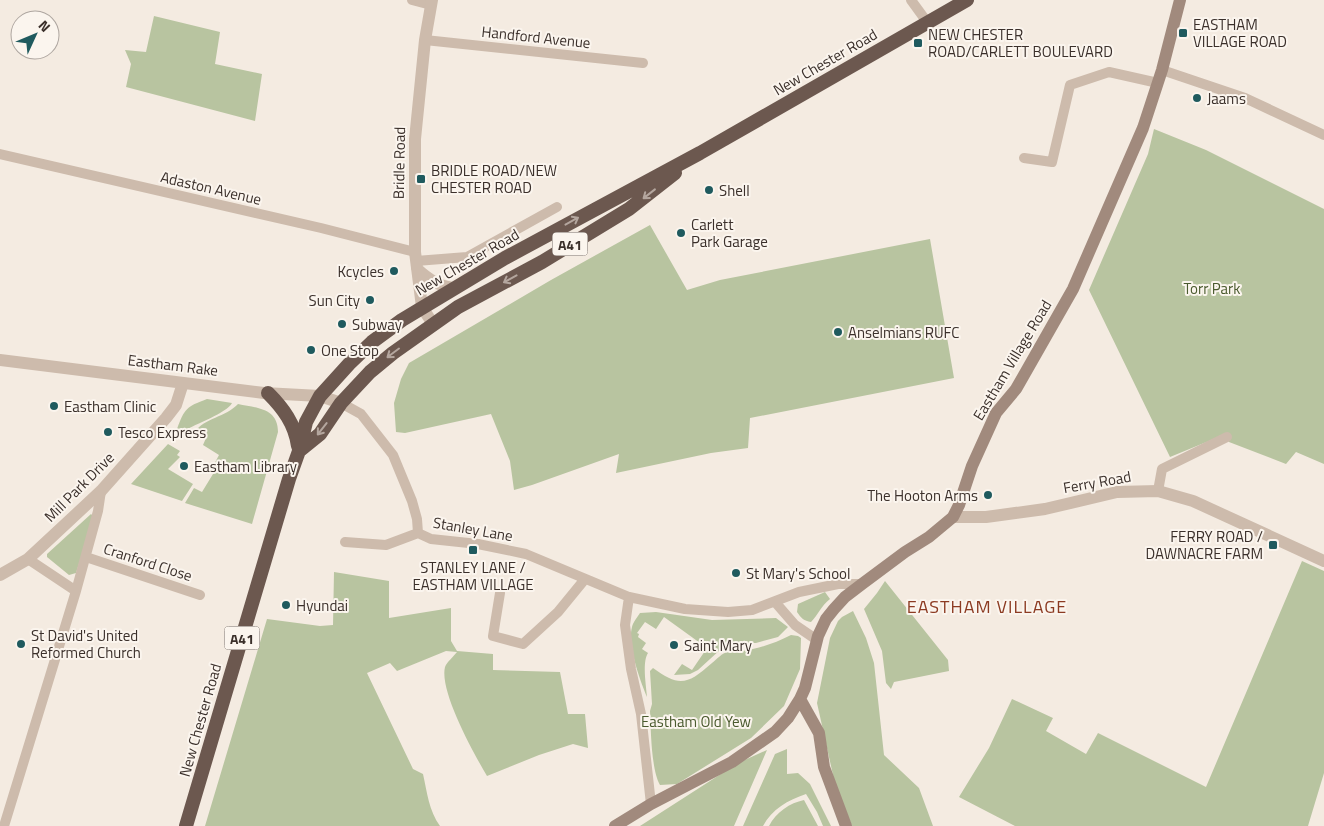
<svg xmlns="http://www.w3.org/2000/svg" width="1324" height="826" viewBox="0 0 1324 826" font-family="'Titillium Web',sans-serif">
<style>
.green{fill:#b8c4a0}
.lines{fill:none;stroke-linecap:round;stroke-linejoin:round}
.minor{stroke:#cdbbac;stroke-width:10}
.tertiary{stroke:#cdbbac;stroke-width:12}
.secondary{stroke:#a18a7d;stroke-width:12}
.trunk{stroke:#6c584f;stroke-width:14}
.oneway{stroke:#b4a69e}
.poi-dot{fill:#1f5a5e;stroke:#fbf5ee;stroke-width:2}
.labels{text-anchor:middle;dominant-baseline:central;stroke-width:4;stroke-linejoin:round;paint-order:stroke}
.shield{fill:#fbf5ee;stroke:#756b66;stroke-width:1}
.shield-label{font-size:14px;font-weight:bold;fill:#3b302b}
.poi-label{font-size:15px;fill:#3b302b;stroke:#fbf5ee;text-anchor:start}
.street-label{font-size:15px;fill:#3b302b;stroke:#fbf5ee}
.park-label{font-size:15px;fill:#4a5a2e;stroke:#fbf5ee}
.quarter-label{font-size:18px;letter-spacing:1px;fill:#8c3b22;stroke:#fbf5ee}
</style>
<rect width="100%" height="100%" fill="#f4ebe1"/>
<path class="green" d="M154 16 220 32 215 64 262 74 255 121 126 87 131 64 125 50 146 52Z
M1154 129 1206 150 1324 209V464L1296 452 1286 464 1229 442 1226 434 1170 457 1089 290 1148 154Z
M650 225 687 290 720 280 930 239 954 378 750 418 748 448 711 453 616 473 619 454 532 485 514 490 510 461 491 414 405 433 396 432 394 403 401 379 409 363 551 280Z
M207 399 232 403C227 413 195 424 184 431L177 429C185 408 186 407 207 399Z
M238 404C257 408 278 408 278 432L252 524 185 503 194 488 202 492 213 474 210 472 219 455 203 445 206 438 195 432C204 418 226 417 238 404Z
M168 444 180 451 177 455 180 457 168 469 193 484 182 501 131 484Z
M91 514 94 517 76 573 69 575 47 557V554Z
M1302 561 1324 571V773L1308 826H1015L959 797 989 748 1012 699 1053 718 1046 731 1086 754 1098 733 1206 787Z
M334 572 389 581V618L451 608V641L457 651 493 654V670L560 672 568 714H585L588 748 573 744 539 755 487 776C474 754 439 691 445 667 447 662 454 656 457 652L446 651 397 671 390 663 367 673 413 769 423 774C427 792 429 811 440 826H205L267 619 320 626 333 625Z
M885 581 948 660 949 671 894 682 891 689 886 683 882 651 864 609 877 593Z
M825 592 830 599C821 606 818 615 811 622 804 621 801 618 797 612L798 604Z
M853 611 866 638 874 663 884 755 919 788 933 826H852L835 784 817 703 830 638 838 621 842 617Z
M656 612 712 620 776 618 788 627 778 637 756 643H738L721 649 698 670 690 674 674 675 682 664 692 670 707 648 664 617 656 629 645 622 637 633 639 634 638 637 646 643 642 649 648 653C642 662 646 685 647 697 640 680 627 645 632 627 633 622 637 618 640 613Z
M791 635 798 636 801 638 800 669 784 706 751 738 677 784 660 785C651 769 651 730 650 711L652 704 650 671 653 668C680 688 688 684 712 663 717 659 722 653 728 652 733 651 738 652 743 651 761 648 775 643 791 635Z
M787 749V774L798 773 810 784 831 826H823L817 812 806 794C788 800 772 809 763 826H743L775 754Z
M767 750 734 826H640L738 763Z
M804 800 818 826H769C776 812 790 803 804 800Z"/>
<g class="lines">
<path class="minor" d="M412 0 431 5
M911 0 927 22
M425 40 643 63
M1162 70 1245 98 1324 135
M0 154 321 228 415 252
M1024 158 1052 162 1070 85 1109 72 1158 83
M416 261 467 257 557 207
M341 403 361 414 393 455 412 501 417 519 418 533 431 539 478 544 526 554 629 597 685 609 728 612 752 610 799 592 838 584H862
M1158 491 1162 469 1227 437
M345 542 386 545 418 533
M86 557 200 595
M28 559 76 591
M500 593 493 636 523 644 558 612 585 579
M629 597 625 625 631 669 641 714 651 804
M775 602 795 625 817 640
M4 826 76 591 98 511 101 491"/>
<path class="tertiary" d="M432 0 425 40 415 139V252L422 307 433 324
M417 269C428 279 437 285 452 288
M0 360 264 393 320 396 341 403
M953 517H986L1045 509 1117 492 1158 491 1193 501 1324 561
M0 575 28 559 101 491 166 418 176 405 183 383"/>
<path class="secondary" d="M800 699 819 733 824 767 846 826
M615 826 651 804 732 762 775 732 788 718 800 699 805 688 818 636 826 619 834 609 845 597 862 584 905 552 929 537 953 517 959 505 972 466 996 413 1016 389 1073 289 1143 128 1162 70 1180 0"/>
<path class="trunk" d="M268 393C283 408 295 424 298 446
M299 451 320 434 341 403 370 372 393 353 458 307 542 262 629 209 675 173
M186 826 289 479 299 451 306 422 320 396 349 364 372 342 402 320 505 258 700 153 967 0"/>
</g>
<defs><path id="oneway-shaft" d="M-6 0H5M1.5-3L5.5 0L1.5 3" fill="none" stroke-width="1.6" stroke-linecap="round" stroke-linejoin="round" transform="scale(1.25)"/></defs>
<g class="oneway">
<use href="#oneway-shaft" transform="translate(649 194) rotate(142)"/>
<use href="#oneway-shaft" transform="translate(572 221) rotate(-29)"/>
<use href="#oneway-shaft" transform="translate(510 279) rotate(151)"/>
<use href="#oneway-shaft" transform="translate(393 353) rotate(143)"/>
<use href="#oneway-shaft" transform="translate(322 429) rotate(128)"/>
</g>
<g class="poi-dot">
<rect x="1178" y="28" width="10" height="10" rx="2.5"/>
<rect x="913" y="38" width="10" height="10" rx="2.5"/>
<circle cx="1197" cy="98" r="5"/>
<rect x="416" y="174" width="10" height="10" rx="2.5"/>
<circle cx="709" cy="190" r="5"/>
<circle cx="681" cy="233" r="5"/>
<circle cx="394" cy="271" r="5"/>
<circle cx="370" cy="300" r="5"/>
<circle cx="342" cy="324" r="5"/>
<circle cx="838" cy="332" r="5"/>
<circle cx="311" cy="350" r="5"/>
<circle cx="54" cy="406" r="5"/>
<circle cx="108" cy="432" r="5"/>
<circle cx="184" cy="466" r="5"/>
<circle cx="988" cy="495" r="5"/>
<rect x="1268" y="540" width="10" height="10" rx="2.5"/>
<rect x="468" y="545" width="10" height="10" rx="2.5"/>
<circle cx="736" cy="573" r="5"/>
<circle cx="286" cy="605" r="5"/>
<circle cx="21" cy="644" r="5"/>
<circle cx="674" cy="645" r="5"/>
</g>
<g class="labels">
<g class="shield">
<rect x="552.5" y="232.5" width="35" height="23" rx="4"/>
<rect x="224.5" y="626.5" width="35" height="23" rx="4"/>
</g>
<g class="shield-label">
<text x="570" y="244">A41</text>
<text x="242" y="638">A41</text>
</g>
<g class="poi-label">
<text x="1193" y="24">EASTHAM<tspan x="1193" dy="17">VILLAGE ROAD</tspan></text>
<text x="928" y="34">NEW CHESTER<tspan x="928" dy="17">ROAD/CARLETT BOULEVARD</tspan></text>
<text x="1207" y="98">Jaams</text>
<text x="431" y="170">BRIDLE ROAD/NEW<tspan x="431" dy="17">CHESTER ROAD</tspan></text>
<text x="719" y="190">Shell</text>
<text x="691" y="224">Carlett<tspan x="691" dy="17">Park Garage</tspan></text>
<text x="384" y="271" text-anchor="end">Kcycles</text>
<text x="360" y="300" text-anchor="end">Sun City</text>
<text x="352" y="324">Subway</text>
<text x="848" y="332">Anselmians RUFC</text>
<text x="321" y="350">One Stop</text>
<text x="64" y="406">Eastham Clinic</text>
<text x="118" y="432">Tesco Express</text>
<text x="194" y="466">Eastham Library</text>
<text x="978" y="495" text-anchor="end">The Hooton Arms</text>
<text x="1263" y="536" text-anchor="end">FERRY ROAD /<tspan x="1263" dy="17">DAWNACRE FARM</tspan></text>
<text x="473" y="567" text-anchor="middle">STANLEY LANE /<tspan x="473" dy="17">EASTHAM VILLAGE</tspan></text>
<text x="746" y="573">St Mary's School</text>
<text x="296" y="605">Hyundai</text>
<text x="31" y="635">St David's United<tspan x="31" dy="17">Reformed Church</tspan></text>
<text x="684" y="645">Saint Mary</text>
</g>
<g class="street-label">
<text transform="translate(536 37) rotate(6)">Handford Avenue</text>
<text transform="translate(825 62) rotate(-30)">New Chester Road</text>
<text transform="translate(399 163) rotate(-89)">Bridle Road</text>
<text transform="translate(211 188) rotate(13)">Adaston Avenue</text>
<text transform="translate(467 262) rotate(-30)">New Chester Road</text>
<text transform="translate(1012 360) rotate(-59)">Eastham Village Road</text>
<text transform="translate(173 365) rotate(7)">Eastham Rake</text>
<text transform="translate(1097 482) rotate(-10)">Ferry Road</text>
<text transform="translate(79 487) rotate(-45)">Mill Park Drive</text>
<text transform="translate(473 529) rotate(10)">Stanley Lane</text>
<text transform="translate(148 562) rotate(18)">Cranford Close</text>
<text transform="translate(200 720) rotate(-74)">New Chester Road</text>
</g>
<g class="park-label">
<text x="1212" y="288">Torr Park</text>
<text x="696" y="721">Eastham Old Yew</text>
</g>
<g class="quarter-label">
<text x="987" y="606">EASTHAM VILLAGE</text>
</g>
</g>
<g transform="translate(35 35) rotate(46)"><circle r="24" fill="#fbf5ee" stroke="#aea6a0"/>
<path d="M0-4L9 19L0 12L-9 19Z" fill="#1f5a5e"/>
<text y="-8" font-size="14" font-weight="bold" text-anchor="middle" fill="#3b302b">N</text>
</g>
</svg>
